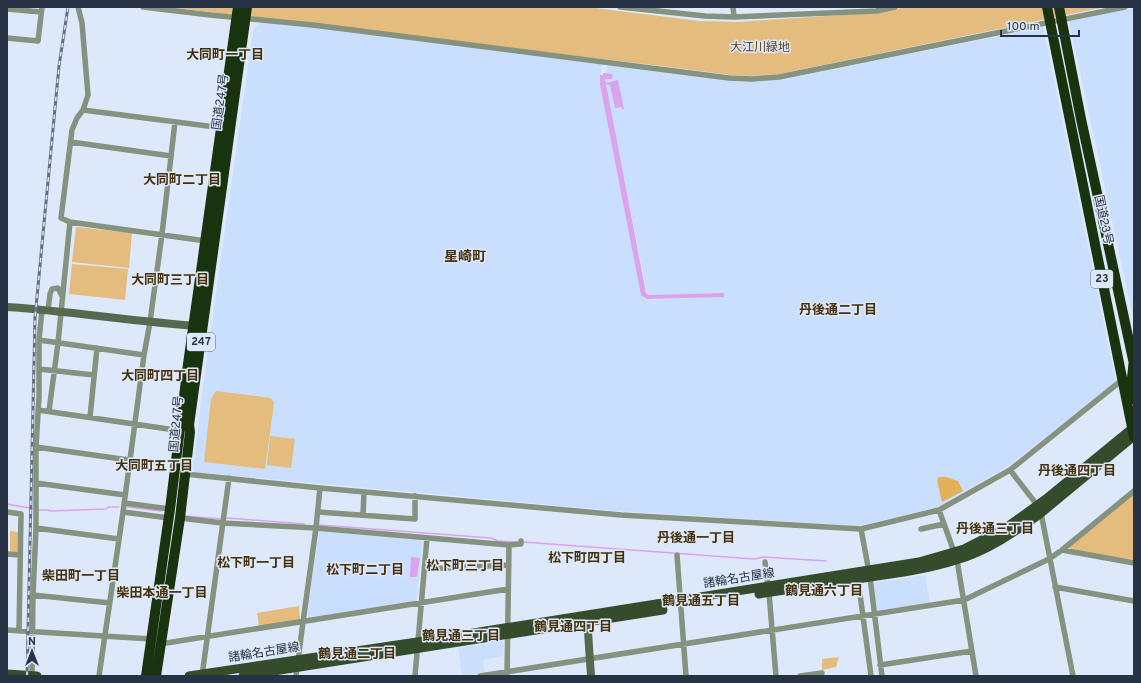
<svg xmlns="http://www.w3.org/2000/svg" width="1141" height="683" viewBox="0 0 1141 683" font-family="Overpass,'Noto Sans JP',sans-serif">
<style>
.built{fill:#cadefd}
.green{fill:#e3bc7e}
.forest{fill:#e3af59}
.water{fill:#dba2ed}
.lines{fill:none;stroke-linecap:round;stroke-linejoin:round}
.stream{stroke:#dba2ed;stroke-width:1.5}
.street{stroke:#84927f;stroke-width:5.5}
.secondary{stroke:#55694e;stroke-width:8}
.primary{stroke:#344c2c;stroke-width:9}
.highway{stroke:#18330e;stroke-width:10}
.rail-casing{stroke:#647081;stroke-width:3}
.rail{stroke:#dde9fb;stroke-width:1.5;stroke-dasharray:4.5;stroke-linecap:butt}
.labels{text-anchor:middle;dominant-baseline:central;stroke-width:3;stroke-linejoin:round;paint-order:stroke}
.shield{fill:#dde9fb;stroke:#5e6a7b;stroke-width:1}
.shield-label{font-size:11px;font-weight:bold;fill:#273344}
.park-label{font-size:12px;fill:#57411c;stroke:#dde9fb}
.street-label{font-size:12px;fill:#273344;stroke:#dde9fb}
.neighbourhood-label{font-size:13px;font-weight:bold;fill:#45300a;stroke:#dde9fb}
.quarter-label{font-size:14px;font-weight:bold;fill:#45300a;stroke:#dde9fb}
</style>
<rect width="100%" height="100%" fill="#dde9fb"/>
<path class="built" d="M1134 8V322L1069 21Z
M262 21 602 64 600 81 647 299 651 300 722 297V293L651 295 647 292 604 78 607 65 780 80 1043 27 1116 382 1008 466 938 507 858 526 617 511 195 472 193 468 203 387 253 30Z
M319 531 420 540 422 542 417 598 414 601 309 617 307 615Z
M925 575 930 603 875 611 873 583Z
M502 641 504 643 503 656 483 660 485 672 462 676 458 648Z"/>
<path class="green" d="M167 7H587L700 21 736 22 874 13 908 7H1105L779 74 752 76 731 75 653 65Z
M76 227 132 233 129 268 72 262Z
M72 264 128 269 125 300 69 294Z
M216 391 271 398 274 403 265 469 204 462 211 399Z
M270 436 295 439 291 468 267 465Z
M1134 493V560L1070 550 1069 547Z
M10 531 19 532 18 553H10Z
M299 606 300 621 259 626 257 613Z
M839 657 836 667 822 670V659Z"/>
<path class="forest" d="M939 477H946L958 481 963 491 942 502 937 480Z"/>
<path class="water" d="M603 73 613 74 612 79H605L646 293 649 295 724 293V297L647 299 641 295 600 84V75H603Z
M618 80 624 109H622V107L615 108 610 85H607L606 83Z
M411 557 420 558 417 577H410Z"/>
<g class="lines">
<path class="stream" d="M7 504 35 509
M128 507 161 511
M38 510H48L50 511 106 509 109 507H119
M185 516 221 519
M227 518 304 524
M320 525 491 538 498 541 517 542
M523 542 754 559 764 557 826 561"/>
<path class="street" d="M78 7 82 23 88 95 83 110 77 118 72 130 61 218 70 222 206 241
M143 7 210 15 313 25 729 78 752 79 779 77 1125 7
M620 7 705 16 734 17 876 11 895 7
M733 7 734 17
M7 9 41 12
M7 38 38 41 42 7
M83 110 223 128
M71 142 171 156
M48 310 50 294 52 289 58 288 62 296
M39 340 144 355
M39 369 94 375
M38 410 182 431
M49 411 58 343 70 222
M90 417 97 348
M36 447 129 460
M1010 470 1034 501 1041 513 1073 676
M185 474 320 488 621 515 861 529 939 510 1010 470 1122 380
M36 483 125 495
M124 503 170 509
M939 510 957 560 976 676
M7 512 21 514 19 631
M123 512 169 518
M318 512 415 519V496
M363 515 364 492
M180 518 222 523 316 528 509 545 521 544V541
M36 528 119 539
M861 529 870 577 882 676
M921 529 944 524
M1062 550 1134 563
M7 554 20 555
M677 555 686 676
M765 562 769 593 776 676
M425 569 509 565
M858 579 871 676
M1055 587 1134 601
M33 595 110 603
M7 630 151 639
M160 644 508 589
M880 665 972 651
M32 676 33 595 36 528V447L39 397V340L42 310
M99 676 123 512 144 355 150 322 162 234 175 122
M202 676 229 478
M296 676 303 622 316 528 320 488
M415 676 427 538
M480 676 964 600 1049 559 1062 550 1134 491
M507 676 509 545
M800 676 822 673 821 676"/>
<path class="secondary" d="M7 307C71 311 135 322 199 326
M587 617 591 676"/>
<path class="primary" d="M759 594C796 588 833 583 870 577 899 573 928 569 956 560 987 551 1015 532 1041 513L1134 436
M7 674 37 676
M189 676 417 642 919 562 964 549 1007 527 1046 499 1134 427
M243 676 663 610"/>
<path class="highway" d="M1047 7 1134 437
M1059 7 1081 119 1134 364
M1131 400 1132 378 1134 359
M146 676 170 509 188 364 238 7
M156 676 180 518 190 432 189 425 247 7"/>
<defs>
<path id="rail" d="M27 676 35 318 59 66 68 7"/>
</defs>
<use href="#rail" class="rail-casing"/>
<use href="#rail" class="rail"/>
</g>
<g class="labels">
<g class="shield">
<rect x="1091" y="270" width="22" height="18" rx="3"/>
<rect x="187" y="333" width="28" height="18" rx="3"/>
</g>
<g class="shield-label">
<text x="1102" y="279">23</text>
<text x="201" y="342">247</text>
</g>
<g class="park-label">
<text x="760" y="48">大江川緑地</text>
</g>
<g class="street-label">
<text transform="translate(221 102) rotate(-82)">国道247号</text>
<text transform="translate(1103 220) rotate(78)">国道23号</text>
<text transform="translate(177 424) rotate(-85)">国道247号</text>
<text transform="translate(739 579) rotate(-9)">諸輪名古屋線</text>
<text transform="translate(264 653) rotate(-9)">諸輪名古屋線</text>
</g>
<g class="neighbourhood-label">
<text x="225" y="56">大同町一丁目</text>
<text x="182" y="181">大同町二丁目</text>
<text x="170" y="281">大同町三丁目</text>
<text x="838" y="311">丹後通二丁目</text>
<text x="160" y="377">大同町四丁目</text>
<text x="154" y="467">大同町五丁目</text>
<text x="1077" y="472">丹後通四丁目</text>
<text x="995" y="530">丹後通三丁目</text>
<text x="696" y="539">丹後通一丁目</text>
<text x="587" y="559">松下町四丁目</text>
<text x="256" y="564">松下町一丁目</text>
<text x="465" y="567">松下町三丁目</text>
<text x="365" y="571">松下町二丁目</text>
<text x="81" y="577">柴田町一丁目</text>
<text x="824" y="592">鶴見通六丁目</text>
<text x="162" y="594">柴田本通一丁目</text>
<text x="701" y="602">鶴見通五丁目</text>
<text x="573" y="628">鶴見通四丁目</text>
<text x="461" y="637">鶴見通三丁目</text>
<text x="357" y="655">鶴見通二丁目</text>
</g>
<g class="quarter-label">
<text x="465" y="257">星崎町</text>
</g>
</g>
<rect width="1141" height="683" fill="none" stroke="#273344" stroke-width="16"/>
<g transform="translate(32 651)" stroke="#dde9fb" stroke-width="3" paint-order="stroke">
<path d="M0-3L7 15L0 10L-7 15Z" fill="#273344"/>
<text y="-6" font-size="11" font-weight="bold" text-anchor="middle" fill="#273344">N</text>
</g>
<path d="M1001 30v6h78v-6" fill="none" stroke="#273344" stroke-width="2"/>
<text x="1007" y="30" font-size="12" fill="#273344" stroke="#dde9fb" stroke-width="3" paint-order="stroke">100 m</text>
</svg>
